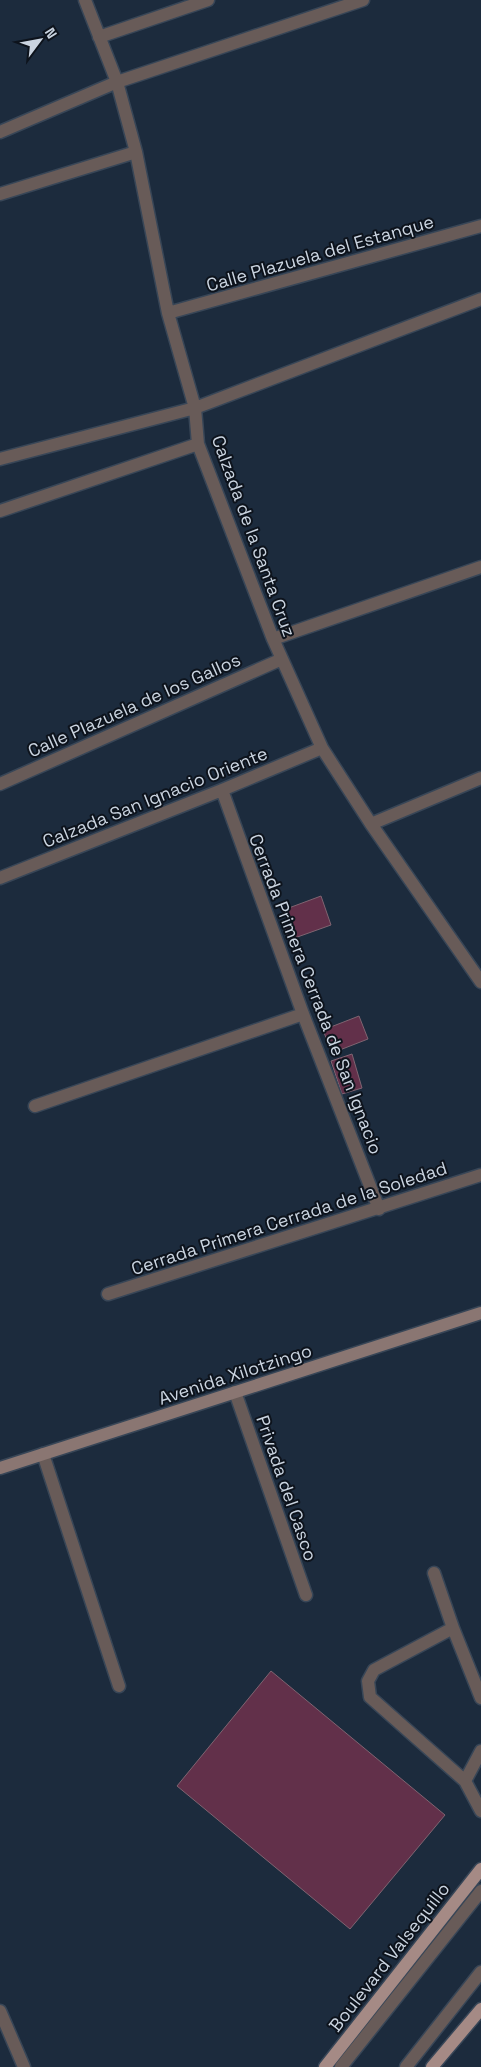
<svg xmlns="http://www.w3.org/2000/svg" width="481" height="2067" viewBox="0 0 481 2067" font-family="'Space Grotesk',sans-serif">
<style>
.building{fill:#62304a;stroke:#7f6471}
.lines{fill:none;stroke-linecap:round;stroke-linejoin:round}
.lane-casing{stroke:#384657;stroke-width:15}
.street-casing{stroke:#384657;stroke-width:15}
.secondary-casing{stroke:#384657;stroke-width:15}
.primary-casing{stroke:#384657;stroke-width:15}
.lane{stroke:#685b58;stroke-width:12}
.street{stroke:#685b58;stroke-width:12}
.secondary{stroke:#8a7672;stroke-width:12}
.primary{stroke:#a58a85;stroke-width:12}
.labels{text-anchor:middle;dominant-baseline:central;stroke-width:4;stroke-linejoin:round;paint-order:stroke}
.street-label{font-size:18px;fill:#cad4e0;stroke:#0d131c}
</style>
<rect width="100%" height="100%" fill="#1c2b3d"/>
<path class="building" d="M321 896 331 925 289 940 283 923 289 918 286 909Z
M359 1016 368 1039 332 1053 323 1030Z
M352 1054 362 1088 342 1094 331 1061Z
M271 1671 445 1815 350 1929 177 1786Z"/>
<g class="lines">
<defs>
<path id="lane" d="M434 1573 453 1628 374 1670 368 1681 370 1697 465 1781 481 1811
M453 1628 481 1698
M465 1781 481 1751
M341 2067 481 1891
M406 2067 481 1972"/>
<path id="street" d="M85 0 117 82 136 152 168 313 195 408 198 444 273 639 322 748 371 824 481 982
M99 37 208 0
M0 132 117 82 363 0
M0 194 136 152
M168 313 481 226
M0 459 195 408 481 299
M0 511 198 444
M273 639 481 567
M0 784 282 659
M222 790 303 1014 379 1209
M371 824 481 778
M0 878 222 790 322 748
M35 1106 303 1014
M108 1294 481 1175
M235 1392 306 1595
M43 1454 119 1686
M0 2011 24 2067"/>
<path id="secondary" d="M0 1468 481 1313"/>
<path id="primary" d="M325 2067 481 1869
M432 2067 481 2009"/>
</defs>
<use href="#lane" class="lane-casing"/>
<use href="#street" class="street-casing"/>
<use href="#secondary" class="secondary-casing"/>
<use href="#primary" class="primary-casing"/>
<use href="#lane" class="lane"/>
<use href="#street" class="street"/>
<use href="#secondary" class="secondary"/>
<use href="#primary" class="primary"/>
</g>
<g class="labels">
<g class="street-label">
<text transform="translate(320 253) rotate(-16)">Calle Plazuela del Estanque</text>
<text transform="translate(254 536) rotate(70)">Calzada de la Santa Cruz</text>
<text transform="translate(134 705) rotate(-24)">Calle Plazuela de los Gallos</text>
<text transform="translate(155 797) rotate(-22)">Calzada San Ignacio Oriente</text>
<text transform="translate(316 994) rotate(69)">Cerrada Primera Cerrada de San Ignacio</text>
<text transform="translate(289 1218) rotate(-18)">Cerrada Primera Cerrada de la Soledad</text>
<text transform="translate(235 1374) rotate(-18)">Avenida Xilotzingo</text>
<text transform="translate(287 1488) rotate(71)">Privada del Casco</text>
<text transform="translate(389 1957) rotate(-52)">Boulevard Valsequillo</text>
</g>
</g>
<g transform="translate(40 40) rotate(58)" stroke="#0d131c" stroke-width="4" paint-order="stroke">
<path d="M0-4L9 19L0 12L-9 19Z" fill="#cad4e0"/>
<text y="-8" font-size="14" font-weight="bold" text-anchor="middle" fill="#cad4e0">N</text>
</g>
</svg>
